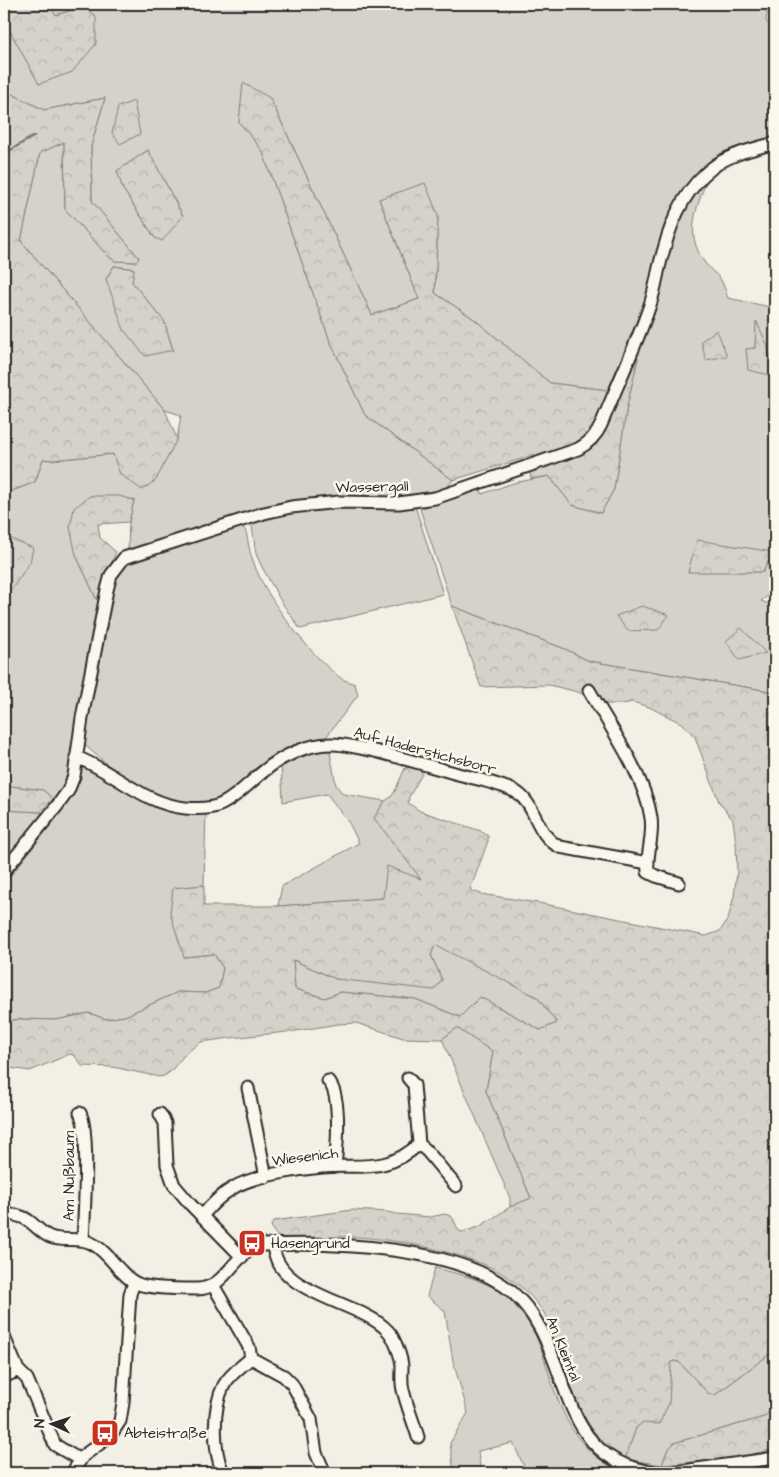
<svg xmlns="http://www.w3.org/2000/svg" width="779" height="1477" viewBox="0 0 779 1477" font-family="'Architects Daughter',sans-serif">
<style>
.grass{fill:#d5d2c9;stroke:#807e7a;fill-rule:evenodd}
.forest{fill:url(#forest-crowns);stroke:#807e7a;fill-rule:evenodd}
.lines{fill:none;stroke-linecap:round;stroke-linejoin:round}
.stream{stroke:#787772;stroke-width:2.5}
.minor-casing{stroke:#2b2b2b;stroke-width:15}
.minor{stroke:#fbf7ec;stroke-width:11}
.labels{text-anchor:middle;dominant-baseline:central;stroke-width:5;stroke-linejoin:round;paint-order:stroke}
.street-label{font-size:15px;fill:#2b2b2b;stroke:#fbf7ec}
.poi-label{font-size:15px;fill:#2b2b2b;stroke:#fbf7ec;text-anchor:start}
</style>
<defs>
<pattern id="forest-crowns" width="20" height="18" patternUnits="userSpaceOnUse" patternTransform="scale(1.25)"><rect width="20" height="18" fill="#d5d2c9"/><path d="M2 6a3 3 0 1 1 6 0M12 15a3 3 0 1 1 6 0" fill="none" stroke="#b7b4ad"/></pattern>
</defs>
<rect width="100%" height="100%" fill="#f3efe4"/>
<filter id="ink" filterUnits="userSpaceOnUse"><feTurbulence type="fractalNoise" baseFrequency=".02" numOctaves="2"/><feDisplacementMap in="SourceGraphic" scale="10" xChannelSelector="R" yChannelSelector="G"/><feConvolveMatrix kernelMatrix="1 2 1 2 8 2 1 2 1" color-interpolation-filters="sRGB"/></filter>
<g filter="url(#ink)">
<path class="grass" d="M4 4H6L4 20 39 83 83 7 55 15 48 4H768L766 22 775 26V139L697 176 665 223 645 301 608 390 550 383 474 319 435 293 438 215 379 199 419 299 372 315 270 98 239 122 262 150 330 341 365 415 453 480 443 492 396 499 301 501 128 551 129 522 134 500 90 496 76 555 97 600 101 603 69 775 58 799H53L43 790 10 786 4 778V601L12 540 4 536V494L35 482 43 459 52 460 113 454 120 474 177 439 181 415 165 410 21 241 40 153 64 142 65 209 108 256 115 261 135 262 139 258 92 201 91 146 105 98 44 110 4 90ZM148 150 183 216 155 238 123 189 117 171ZM114 266 134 269 132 282 164 321 173 350 110 288 106 279Z
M707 179C696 210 684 234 705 263 710 270 717 274 721 280 724 285 726 293 728 298L775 308V591L761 601 775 606V692L589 661 565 649 452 606 420 509 480 486 482 494 513 483 549 476 572 505 601 513 614 489 627 406 638 358 633 353 663 279 669 244 683 208ZM757 322 774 375 746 349 755 348ZM773 552 763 572 688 571Z
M327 505 415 506 443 594 300 629 282 603 262 567 256 554 252 526 256 520Z
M242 526C248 532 247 539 249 547 250 554 254 562 256 569 270 603 309 653 338 676 342 680 350 682 355 684L358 695 323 741 220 801 200 805 164 801 122 777 81 742 117 572 128 559Z
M329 747 336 785 343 794 385 801 374 818 422 879 383 898 278 906 282 886 359 843 349 823 327 794 283 802 281 763Z
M82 764 130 791 206 811 204 885 176 888 184 957 214 954 223 968 219 988 205 993 178 992 125 1016 105 1019 89 1013 56 1020 20 1019 4 1022V884L54 821 76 789Z
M4 810 40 812 46 814 4 864Z
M435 944 537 997 557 1023 540 1030 480 997 460 1017 415 999 340 992 325 998 295 989 293 960 336 979 442 980 431 955Z
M457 1028 493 1052 486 1091 531 1198 510 1207V1198L442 1039Z
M435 1268C460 1274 481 1279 503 1293 510 1298 516 1307 521 1313 536 1331 542 1350 548 1371 563 1418 578 1455 626 1473H527L513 1443 478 1451 481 1473H454L450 1443 468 1413 453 1361 445 1311 427 1296Z
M775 1350V1388L771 1390 774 1408 764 1417 674 1443 667 1451 662 1465 625 1459 636 1428 642 1423 671 1363 675 1361 679 1362 709 1394 715 1395Z"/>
<path class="forest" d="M6 4H48L56 15 83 7 96 16V44L72 72 39 84 4 20Z
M243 83 270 98 372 315 419 299 379 199 425 183 438 215 435 293 474 319 550 383 608 390 616 397 633 353 638 358 627 406 614 489 601 513 572 505 549 476 531 479 529 468 534 455 453 480 365 415 330 341 262 150 239 122Z
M4 90 44 110 105 98 91 146 92 201 139 258 136 262 115 261 108 256 65 209 64 142 40 153 21 241 165 410 177 439 156 480 142 490 120 474 113 454 52 460 43 459 35 482 4 494Z
M134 101 140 134 120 144 112 133 118 107Z
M148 150 183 216 162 241 155 238 123 189 117 171Z
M114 266 134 269 132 282 164 321 173 350 145 356 124 330 106 279Z
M756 321 767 344 774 376 748 370 746 349 755 348Z
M717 330 727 356 706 360 701 341Z
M90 496H119L134 500 129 522 98 524 100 538 116 552 97 600 76 555 70 527 74 508Z
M4 536 33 548 30 562 4 601Z
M697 540 773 552 763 572H688Z
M452 606 565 649 589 661 775 692V1350L715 1395 709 1394 679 1362 675 1361 671 1363 669 1403 659 1424 642 1423 636 1428 625 1459C580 1437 569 1376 554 1333 545 1307 521 1283 496 1270 461 1252 396 1239 356 1237 332 1236 308 1238 284 1239 276 1236 273 1233 271 1225L274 1221 352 1210 387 1212 397 1214 430 1217 445 1214 451 1216 454 1220 458 1230 462 1232 479 1227 510 1207 531 1198 486 1091 493 1052 457 1028 442 1039 403 1038 356 1023 338 1024 296 1031 230 1038 201 1042 187 1052 170 1072 164 1076 159 1077 113 1067 82 1066 75 1056 70 1054 30 1071 4 1067V1022L20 1019 56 1020 89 1013 105 1019 125 1016 178 992 205 993 219 988 223 968 214 954 184 957 170 913 173 888 204 885V906H278L383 898 387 866 421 879 374 818 385 801 391 797 395 791 405 768 412 767 421 770 422 774 409 797 408 803 420 811 481 831 488 836V841L470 890 481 894 544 904 706 936 720 931 728 919 734 896 737 872 736 843 733 820 719 802 695 737 683 724 649 707 632 702 623 704H602L578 692 549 685 481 687ZM435 945 537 997 557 1023 540 1030 480 997 460 1017 415 999 340 992 325 998 295 989 293 960 336 979 434 990 442 980 431 955Z
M642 606 669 615 658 630 628 631 616 616Z
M741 628 766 653 739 660 726 641Z
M4 778 10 786 43 790 53 799 40 812 4 810Z
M775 1388V1449L733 1458 662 1465 667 1451 674 1443 764 1417 774 1408 773 1404 768 1396 771 1390Z
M775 1462V1471L768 1473H704Z"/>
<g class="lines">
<path class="stream" d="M4 154 34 136"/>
<defs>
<path id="minor" d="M589 690C610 727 645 776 651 818 654 836 646 854 648 872L656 876 679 883
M76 757C114 771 143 804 185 808 196 809 212 809 222 804 238 796 250 782 264 771 282 756 309 743 333 744 345 744 358 748 370 750 400 757 429 766 458 774 476 779 499 783 516 792 537 805 535 835 560 847L648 863
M4 871 57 806 68 791 74 776 82 718 107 590 111 575 124 558 264 513 291 507 339 502 399 503 435 498 578 449C589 443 596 436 601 425 617 385 636 346 650 305 656 287 658 267 664 249 672 219 687 187 712 168 729 154 754 149 775 143
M328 1081C342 1094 337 1148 335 1166
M248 1088 266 1177
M80 1113C90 1129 84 1217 83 1240
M160 1114 165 1123 167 1165 174 1185 191 1205 242 1257
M419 1144 427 1151 456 1186
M4 1214C13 1215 22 1215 29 1221 36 1226 41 1233 50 1237 63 1242 78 1237 91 1243 102 1248 111 1260 119 1269 124 1274 129 1280 136 1283 147 1289 183 1289 197 1289 228 1289 235 1247 264 1245 333 1242 456 1246 511 1291 579 1348 547 1470 668 1473L775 1458
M202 1216C211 1205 221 1195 233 1188 251 1176 300 1169 322 1167 360 1164 387 1174 419 1144L414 1085 408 1078
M273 1245C277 1296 359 1300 388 1331 394 1337 402 1358 402 1367 402 1375 401 1382 403 1390 407 1406 413 1421 418 1437
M213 1285 249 1347 251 1358
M4 1337 18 1370 27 1379 55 1445 80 1460
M251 1358 284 1376 292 1384 311 1419 316 1453 325 1473
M4 1377 18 1370
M72 1473 83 1456 110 1436 120 1421 123 1403 130 1294 134 1283
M223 1473C213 1450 212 1408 224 1385 230 1374 242 1366 251 1358"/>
</defs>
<use href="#minor" class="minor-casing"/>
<use href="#minor" class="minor"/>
</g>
</g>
<defs>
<symbol id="bus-square" viewBox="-11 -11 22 22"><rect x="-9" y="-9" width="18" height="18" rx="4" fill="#c8321e" stroke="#fbf7ec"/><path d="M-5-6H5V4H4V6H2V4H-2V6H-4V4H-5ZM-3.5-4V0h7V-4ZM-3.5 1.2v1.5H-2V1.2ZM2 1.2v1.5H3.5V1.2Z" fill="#fff"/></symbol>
</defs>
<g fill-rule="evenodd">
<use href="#bus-square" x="236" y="1227" width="32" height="32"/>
<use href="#bus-square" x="89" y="1417" width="32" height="32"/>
</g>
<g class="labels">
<g class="street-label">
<text transform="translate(372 487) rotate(-1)">Wassergall</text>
<text transform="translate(425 751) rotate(15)">Auf Haderstichsborr</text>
<text transform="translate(305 1157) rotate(-7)">Wiesenich</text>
<text transform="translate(69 1176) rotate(-90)">Am Nußbaum</text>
<text transform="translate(563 1349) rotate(68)">An Kleintal</text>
</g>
<g class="poi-label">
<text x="271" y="1243">Hasengrund</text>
<text x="124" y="1433">Abteistraße</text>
</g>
</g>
<rect width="779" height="1477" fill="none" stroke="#fbf7ec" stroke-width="20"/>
<rect x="10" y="10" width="759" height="1457" fill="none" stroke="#2b2b2b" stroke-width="2" filter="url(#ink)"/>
<g transform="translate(52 1424) rotate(273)" stroke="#fbf7ec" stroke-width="4" paint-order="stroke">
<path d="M0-4L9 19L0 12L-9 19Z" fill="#2b2b2b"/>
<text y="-8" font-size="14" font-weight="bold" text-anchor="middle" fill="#2b2b2b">N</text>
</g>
</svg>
